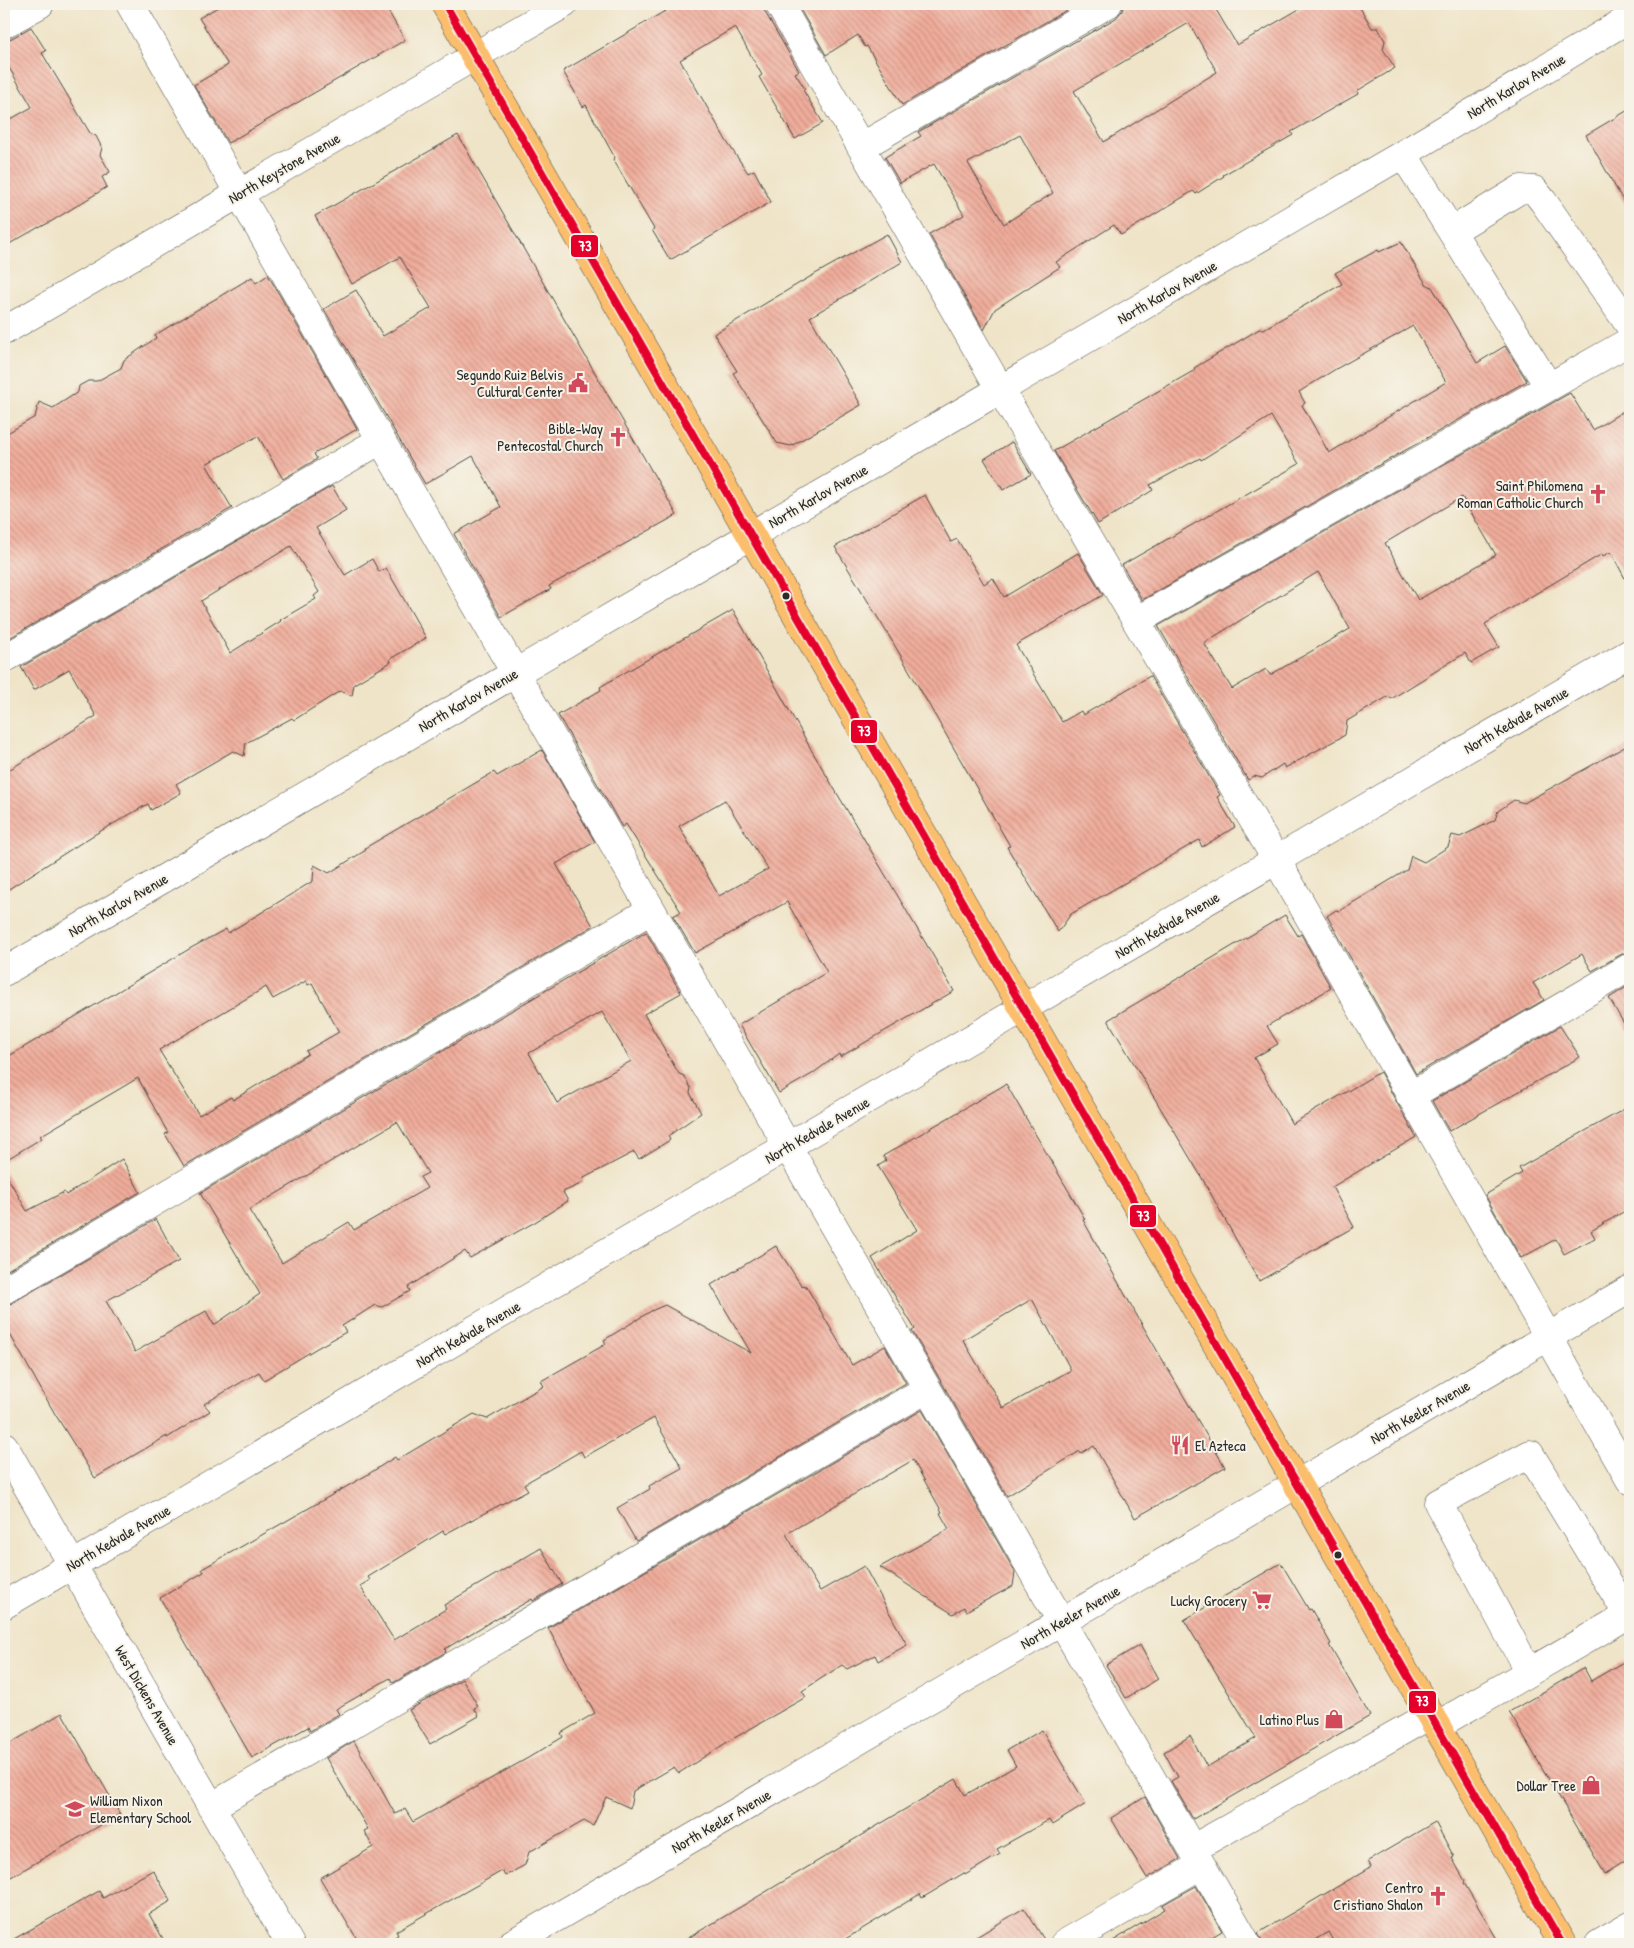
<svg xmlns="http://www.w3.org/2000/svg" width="1634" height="1948" viewBox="0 0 1634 1948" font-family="'Patrick Hand',sans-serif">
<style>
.building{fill:url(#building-back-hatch);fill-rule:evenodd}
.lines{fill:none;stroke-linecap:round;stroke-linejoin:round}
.minor-casing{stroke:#484743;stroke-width:29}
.major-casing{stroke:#484743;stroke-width:29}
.minor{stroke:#fff;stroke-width:28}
.major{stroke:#fabe6d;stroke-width:28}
.bus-1-casing{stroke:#f7f3e8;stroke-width:11}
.bus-1{stroke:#e4002b;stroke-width:8}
.bus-dot{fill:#2b2b2b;stroke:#f7f3e8;stroke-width:2}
.labels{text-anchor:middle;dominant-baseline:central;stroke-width:4;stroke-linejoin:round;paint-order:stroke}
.street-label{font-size:15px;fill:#2b2b2b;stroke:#f7f3e8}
.poi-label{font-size:15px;fill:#2b2b2b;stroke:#f7f3e8;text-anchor:end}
.line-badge{stroke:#f7f3e8;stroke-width:2}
.badge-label{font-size:14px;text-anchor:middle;font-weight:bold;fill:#fff}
</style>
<defs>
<pattern id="building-back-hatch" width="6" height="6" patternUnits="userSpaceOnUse" patternTransform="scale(1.25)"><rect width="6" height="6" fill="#f1ad9c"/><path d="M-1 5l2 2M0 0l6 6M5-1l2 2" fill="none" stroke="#c38d7f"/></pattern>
</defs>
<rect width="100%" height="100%" fill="#f7f3e8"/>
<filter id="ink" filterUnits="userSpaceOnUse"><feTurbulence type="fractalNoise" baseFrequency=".02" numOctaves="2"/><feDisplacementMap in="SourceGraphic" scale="10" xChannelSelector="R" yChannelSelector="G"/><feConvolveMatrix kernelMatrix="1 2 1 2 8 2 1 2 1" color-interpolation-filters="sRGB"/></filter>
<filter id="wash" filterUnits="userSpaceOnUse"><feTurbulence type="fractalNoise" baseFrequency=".0096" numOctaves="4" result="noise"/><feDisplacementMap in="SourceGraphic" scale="20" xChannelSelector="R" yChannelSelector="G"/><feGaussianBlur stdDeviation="1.12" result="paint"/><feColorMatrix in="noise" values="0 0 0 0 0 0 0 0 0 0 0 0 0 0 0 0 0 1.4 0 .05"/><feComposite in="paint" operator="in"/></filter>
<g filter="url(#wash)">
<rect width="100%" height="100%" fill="#efe4c8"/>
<g id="blocks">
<path class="building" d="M223 4H384L405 40 228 143 194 85 228 65 199 18Z
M677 4H763L765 12 799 71 795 73 805 89 803 90 823 123 795 139 759 77 762 75 735 27 680 60 727 142 748 173 754 170 771 202 670 260 652 230 654 229 613 159 615 158 586 105 583 107 563 71Z
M797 4H1077L902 105 867 46 865 47 858 35 826 55Z
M1124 4H1222L1215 8 1237 45 1308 4H1358L1372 28H1378L1385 41 1383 49 1395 68 1357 91 1358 94 1291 132 1293 135 1223 175 1224 176 1196 194 1193 191 1121 235 1114 225 1056 262 1060 267 995 309 984 330 929 234 964 215 934 164 900 183 885 157 921 136 918 132 1116 18 1122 11ZM1189 23 1217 72 1104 142 1074 91ZM1020 135 1053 193 1004 224 968 163Z
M31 27 46 51 42 53 90 133 96 136 102 148 100 155 110 172 102 177 107 187 52 221 39 228V227L4 247V123L32 107 4 59V40L12 38Z
M1630 109V213L1586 135Z
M458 135 677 515 549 586 551 589 501 617 454 534 501 507 473 456 425 484 324 309 356 290 383 336 431 308 400 257 352 284 315 216Z
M887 234 902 262 810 317 861 405 791 446 777 443 733 373 737 371 714 334 808 278Z
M1401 242 1426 284 1432 287 1477 363 1505 346 1527 381 1142 600 1122 565 1299 464 1271 416 1201 460 1200 458 1150 485 1153 490 1098 524 1054 451 1195 370 1194 368 1261 328 1262 330 1342 284 1335 273 1378 250 1379 252ZM1413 326 1446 382 1329 453 1302 405 1305 403 1299 392 1334 370Z
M268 275 357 429 314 454 317 459 283 479 258 436 206 464 232 508 6 640 4 635V435L35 417 39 402 53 408 78 392 79 386 88 381H97L121 368 124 360 156 338 155 335 252 277 256 283Z
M1570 393 1593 430 1630 407V588L1611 552 1603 556 1602 554 1485 624 1499 647 1471 663 1465 653 1391 699 1389 696 1347 721 1345 735 1285 768 1283 764 1262 778 1254 776 1248 780 1158 626ZM1462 497 1496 555 1418 600 1385 543ZM1318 572 1350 629 1270 675 1266 669 1232 689 1204 643Z
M1012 442 1031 474 1003 490 984 459Z
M332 486 346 510 316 528 345 575 372 559 379 572 386 568 426 638 390 659 391 662 354 684 352 696 340 691 294 720 292 718 246 743 244 756 233 751 176 784 181 793 151 810 148 804 92 836 4 892V773L96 716 69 669 34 690 21 667ZM291 546 319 592 314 596 316 599 280 620 281 621 230 653 201 601Z
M925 495 951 542 957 539 984 584 993 578 1004 597 1078 553 1103 595 1016 645 1062 722 1081 711 1083 715 1150 676 1220 795 1217 797 1235 827 1202 847 1199 840 1071 914 1058 932 1007 847 1010 846 898 651 835 547Z
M733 610 812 751 954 991 840 1057 839 1054 812 1074 779 1093 739 1025 827 972 787 902 695 953 673 916 681 912 626 824 622 827 558 715 601 690 600 687ZM725 800 768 869 719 896 679 826Z
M1630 744V951L1622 954 1592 971 1582 954 1533 983 1544 1000 1416 1074 1327 916 1336 910 1339 911 1407 870 1411 856 1424 862 1448 847 1452 835 1460 837 1495 820 1498 811 1514 800 1524 803Z
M542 750 595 842 556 864 593 926 184 1166 165 1134 168 1133 138 1078 40 1136 42 1138 4 1161V1059L191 948 226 929 228 933 313 881 314 865 329 873 366 850 365 848 494 772 497 776ZM306 981 308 985 312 983 339 1032 306 1051 308 1054 233 1100 231 1097 199 1115 159 1050 266 987 273 999Z
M1285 915 1298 936 1301 934 1331 988 1267 1026 1278 1044 1254 1058 1292 1124 1380 1072 1416 1137 1332 1187 1354 1227 1259 1281 1202 1178 1108 1020Z
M646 932 681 993 644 1014 679 1074 684 1076 691 1088 690 1093 701 1113 668 1136 670 1140 639 1159 634 1152 584 1178 583 1183 563 1192 568 1201 535 1222 470 1258 465 1251 408 1287 410 1291 382 1307 375 1305 342 1326 346 1332 317 1348 264 1380 259 1372 204 1404 210 1411 167 1438V1436L95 1478 55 1414 4 1324V1306L12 1303 156 1219 179 1261 106 1301 135 1352 206 1311 214 1325 260 1294 200 1193ZM602 1012 631 1061 557 1103 529 1053ZM397 1122 428 1173 420 1177 427 1188 354 1230 349 1222 282 1263 249 1210Z
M1630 985V1034L1609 998Z
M1560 1026 1580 1057 1449 1131 1432 1101Z
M1006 1084 1085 1219 1083 1220 1144 1328 1225 1467 1135 1518 1094 1446 1081 1453 1080 1451 1007 1496 912 1331 915 1329 872 1258 917 1230 878 1166 886 1161 883 1156ZM1032 1299 1071 1370 1003 1408 963 1340Z
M1630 1106V1208L1591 1231 1595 1238 1564 1254 1556 1239 1521 1258 1485 1195 1522 1173 1519 1168Z
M122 1159 140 1192 4 1272V1171L27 1211 64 1192 66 1195Z
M776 1246 801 1285 806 1286 852 1365 885 1346 906 1383 636 1541 617 1508 650 1489 649 1486 682 1468 654 1418 584 1457 581 1451 524 1484 528 1490 445 1534 443 1531 368 1577 370 1580 360 1586 394 1640 446 1609 444 1605 541 1548 562 1584 533 1601 532 1599 495 1620V1619L445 1649 446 1652 393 1683 390 1678 336 1709 339 1714 310 1731 308 1727 252 1758 160 1598 204 1572 202 1569 367 1475 395 1457 397 1460 474 1414 487 1419 544 1386 541 1381 606 1344 604 1340 651 1311 665 1305 751 1353 711 1285Z
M922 1410 1015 1572 1013 1586 966 1611 964 1607 953 1614 880 1567 949 1529 940 1513 942 1512 913 1460 786 1534 820 1591 864 1566 907 1645 878 1661 875 1655 847 1669 842 1665 802 1691 806 1697 729 1741 679 1773 674 1767 633 1791 630 1808 606 1797 593 1826 584 1821 529 1852 525 1865 505 1876 502 1871 396 1931 398 1935 383 1944H360L320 1878 373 1847 364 1831 368 1829 326 1758 354 1741 395 1814 405 1809 413 1822 528 1758 563 1737 561 1733 595 1713 548 1628Z
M1281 1563 1309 1610 1311 1609 1331 1644 1329 1645 1370 1716 1193 1819 1171 1781 1178 1777 1164 1752 1190 1736 1207 1767 1256 1738 1184 1620Z
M1140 1645 1158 1679 1126 1698 1106 1665Z
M1630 1658V1858L1605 1874 1509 1712 1584 1668 1591 1681Z
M462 1679 478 1706 474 1708 479 1716 430 1744 409 1710Z
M62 1713 120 1814 4 1881V1747Z
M1042 1730 1086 1804 1052 1825 1049 1820 997 1849 1000 1854 965 1875 964 1873 922 1898 920 1894 837 1944H678L956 1779 965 1795 1016 1766 1007 1750Z
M1145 1797 1180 1859 1147 1878 1111 1818Z
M1435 1822 1454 1857 1452 1858 1465 1881 1464 1883 1500 1944H1335L1328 1932 1308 1944H1263L1258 1933 1371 1867 1368 1861Z
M153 1870 171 1901 149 1914 166 1944H5L99 1891 103 1898Z
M1196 1886 1222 1931 1200 1944H1108L1165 1909 1162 1905Z
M1024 1908 1047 1944H965Z"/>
</g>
</g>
<g filter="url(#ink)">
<use href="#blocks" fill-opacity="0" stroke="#484743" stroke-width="1"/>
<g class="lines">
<defs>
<path id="minor" d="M130 4 1247 1944
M779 4 1000 389 1277 861 1630 1480
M4 24 40 4
M861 147 1108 4
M1403 154 1549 387
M1452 231 1521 189 1534 190 1543 201 1630 326
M4 331 564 4
M1136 621 1630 341
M4 659 381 440
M4 972 1403 154 1630 18
M1410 1096 1630 967
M4 1290 651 910
M4 1446 290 1944
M4 1605 1630 653
M1436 1726 1628 1615 1530 1454 1438 1503 1529 1672
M211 1807 927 1389
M1192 1849 1430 1715
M511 1944 1630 1289
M1064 1944 1201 1865
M1599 1944 1630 1926"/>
<path id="major" d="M445 4 1562 1944"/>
</defs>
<use href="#minor" class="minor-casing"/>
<use href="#major" class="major-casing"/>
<use href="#minor" class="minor"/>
<use href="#major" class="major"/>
<defs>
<path id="bus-1" d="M445 4 1562 1944"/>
</defs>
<use href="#bus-1" class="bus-1-casing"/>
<use href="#bus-1" class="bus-1"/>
</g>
</g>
<defs>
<symbol id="civic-bare" viewBox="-9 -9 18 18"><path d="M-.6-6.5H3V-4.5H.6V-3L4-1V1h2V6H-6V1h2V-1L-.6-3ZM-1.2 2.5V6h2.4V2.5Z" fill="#d1495b" stroke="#f7f3e8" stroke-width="2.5" paint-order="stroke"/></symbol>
<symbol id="church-bare" viewBox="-9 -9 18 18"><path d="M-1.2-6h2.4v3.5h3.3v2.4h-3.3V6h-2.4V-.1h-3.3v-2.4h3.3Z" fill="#d1495b" stroke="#f7f3e8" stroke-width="2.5" paint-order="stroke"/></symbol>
<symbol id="restaurant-bare" viewBox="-9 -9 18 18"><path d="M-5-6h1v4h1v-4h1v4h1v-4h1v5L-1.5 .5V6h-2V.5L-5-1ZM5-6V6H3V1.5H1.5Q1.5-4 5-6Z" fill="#d1495b" stroke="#f7f3e8" stroke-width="2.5" paint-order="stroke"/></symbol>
<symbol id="supermarket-bare" viewBox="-9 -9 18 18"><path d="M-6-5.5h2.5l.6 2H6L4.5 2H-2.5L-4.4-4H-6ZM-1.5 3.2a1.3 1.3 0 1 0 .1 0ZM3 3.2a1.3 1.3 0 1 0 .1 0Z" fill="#d1495b" stroke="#f7f3e8" stroke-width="2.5" paint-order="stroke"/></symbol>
<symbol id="shop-bare" viewBox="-9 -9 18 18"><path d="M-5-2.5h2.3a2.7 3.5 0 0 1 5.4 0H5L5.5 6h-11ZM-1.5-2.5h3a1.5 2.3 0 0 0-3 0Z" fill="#d1495b" stroke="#f7f3e8" stroke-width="2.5" paint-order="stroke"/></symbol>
<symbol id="school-bare" viewBox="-9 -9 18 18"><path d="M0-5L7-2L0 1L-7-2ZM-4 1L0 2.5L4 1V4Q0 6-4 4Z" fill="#d1495b" stroke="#f7f3e8" stroke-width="2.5" paint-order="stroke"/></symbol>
</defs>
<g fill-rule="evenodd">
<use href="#civic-bare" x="564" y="369" width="28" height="28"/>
<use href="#church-bare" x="604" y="423" width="28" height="28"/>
<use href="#church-bare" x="1584" y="480" width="28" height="28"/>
<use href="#restaurant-bare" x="1166" y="1431" width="28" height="28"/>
<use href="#supermarket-bare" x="1248" y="1586" width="28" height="28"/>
<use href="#shop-bare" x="1320" y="1705" width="28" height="28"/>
<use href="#shop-bare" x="1577" y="1771" width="28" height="28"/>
<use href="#school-bare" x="61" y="1795" width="28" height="28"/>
<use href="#church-bare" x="1424" y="1882" width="28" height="28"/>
</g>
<g class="bus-dot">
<circle cx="786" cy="596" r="4.5"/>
<circle cx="1338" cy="1555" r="4.5"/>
</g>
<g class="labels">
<g class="street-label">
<text transform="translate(1516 86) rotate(-31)">North Karlov Avenue</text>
<text transform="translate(284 168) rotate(-30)">North Keystone Avenue</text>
<text transform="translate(1167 292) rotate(-30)">North Karlov Avenue</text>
<text transform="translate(818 496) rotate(-30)">North Karlov Avenue</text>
<text transform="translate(468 700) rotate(-30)">North Karlov Avenue</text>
<text transform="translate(1516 720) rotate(-30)">North Kedvale Avenue</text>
<text transform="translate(118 905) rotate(-30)">North Karlov Avenue</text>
<text transform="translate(1167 925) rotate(-30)">North Kedvale Avenue</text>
<text transform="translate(817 1130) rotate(-30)">North Kedvale Avenue</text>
<text transform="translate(468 1334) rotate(-30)">North Kedvale Avenue</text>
<text transform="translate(1420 1412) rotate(-30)">North Keeler Avenue</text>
<text transform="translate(118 1538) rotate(-30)">North Kedvale Avenue</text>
<text transform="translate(1070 1617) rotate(-30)">North Keeler Avenue</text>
<text transform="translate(147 1695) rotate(60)">West Dickens Avenue</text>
<text transform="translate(721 1821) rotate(-30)">North Keeler Avenue</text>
</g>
<g class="poi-label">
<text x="563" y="374">Segundo Ruiz Belvis<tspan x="563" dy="17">Cultural Center</tspan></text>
<text x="603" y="428">Bible-Way<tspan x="603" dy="17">Pentecostal Church</tspan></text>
<text x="1583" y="485">Saint Philomena<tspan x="1583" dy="17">Roman Catholic Church</tspan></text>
<text x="1195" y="1445" text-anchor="start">El Azteca</text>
<text x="1247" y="1600">Lucky Grocery</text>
<text x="1319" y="1719">Latino Plus</text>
<text x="1576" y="1785">Dollar Tree</text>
<text x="90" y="1800" text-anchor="start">William Nixon<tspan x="90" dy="17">Elementary School</tspan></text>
<text x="1423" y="1887">Centro<tspan x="1423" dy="17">Cristiano Shalon</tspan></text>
</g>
</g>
<g class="line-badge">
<rect x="570" y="234" width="29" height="24" rx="5" fill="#e4002b"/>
<rect x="850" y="719" width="28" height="25" rx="5" fill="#e4002b"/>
<rect x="1129" y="1204" width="28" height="24" rx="5" fill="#e4002b"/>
<rect x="1408" y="1690" width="29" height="24" rx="5" fill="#e4002b"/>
</g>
<g class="badge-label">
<text x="585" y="251">73</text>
<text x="864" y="736">73</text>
<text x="1143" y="1221">73</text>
<text x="1422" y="1706">73</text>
</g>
<rect width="1634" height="1948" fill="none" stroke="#f7f3e8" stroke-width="20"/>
</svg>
